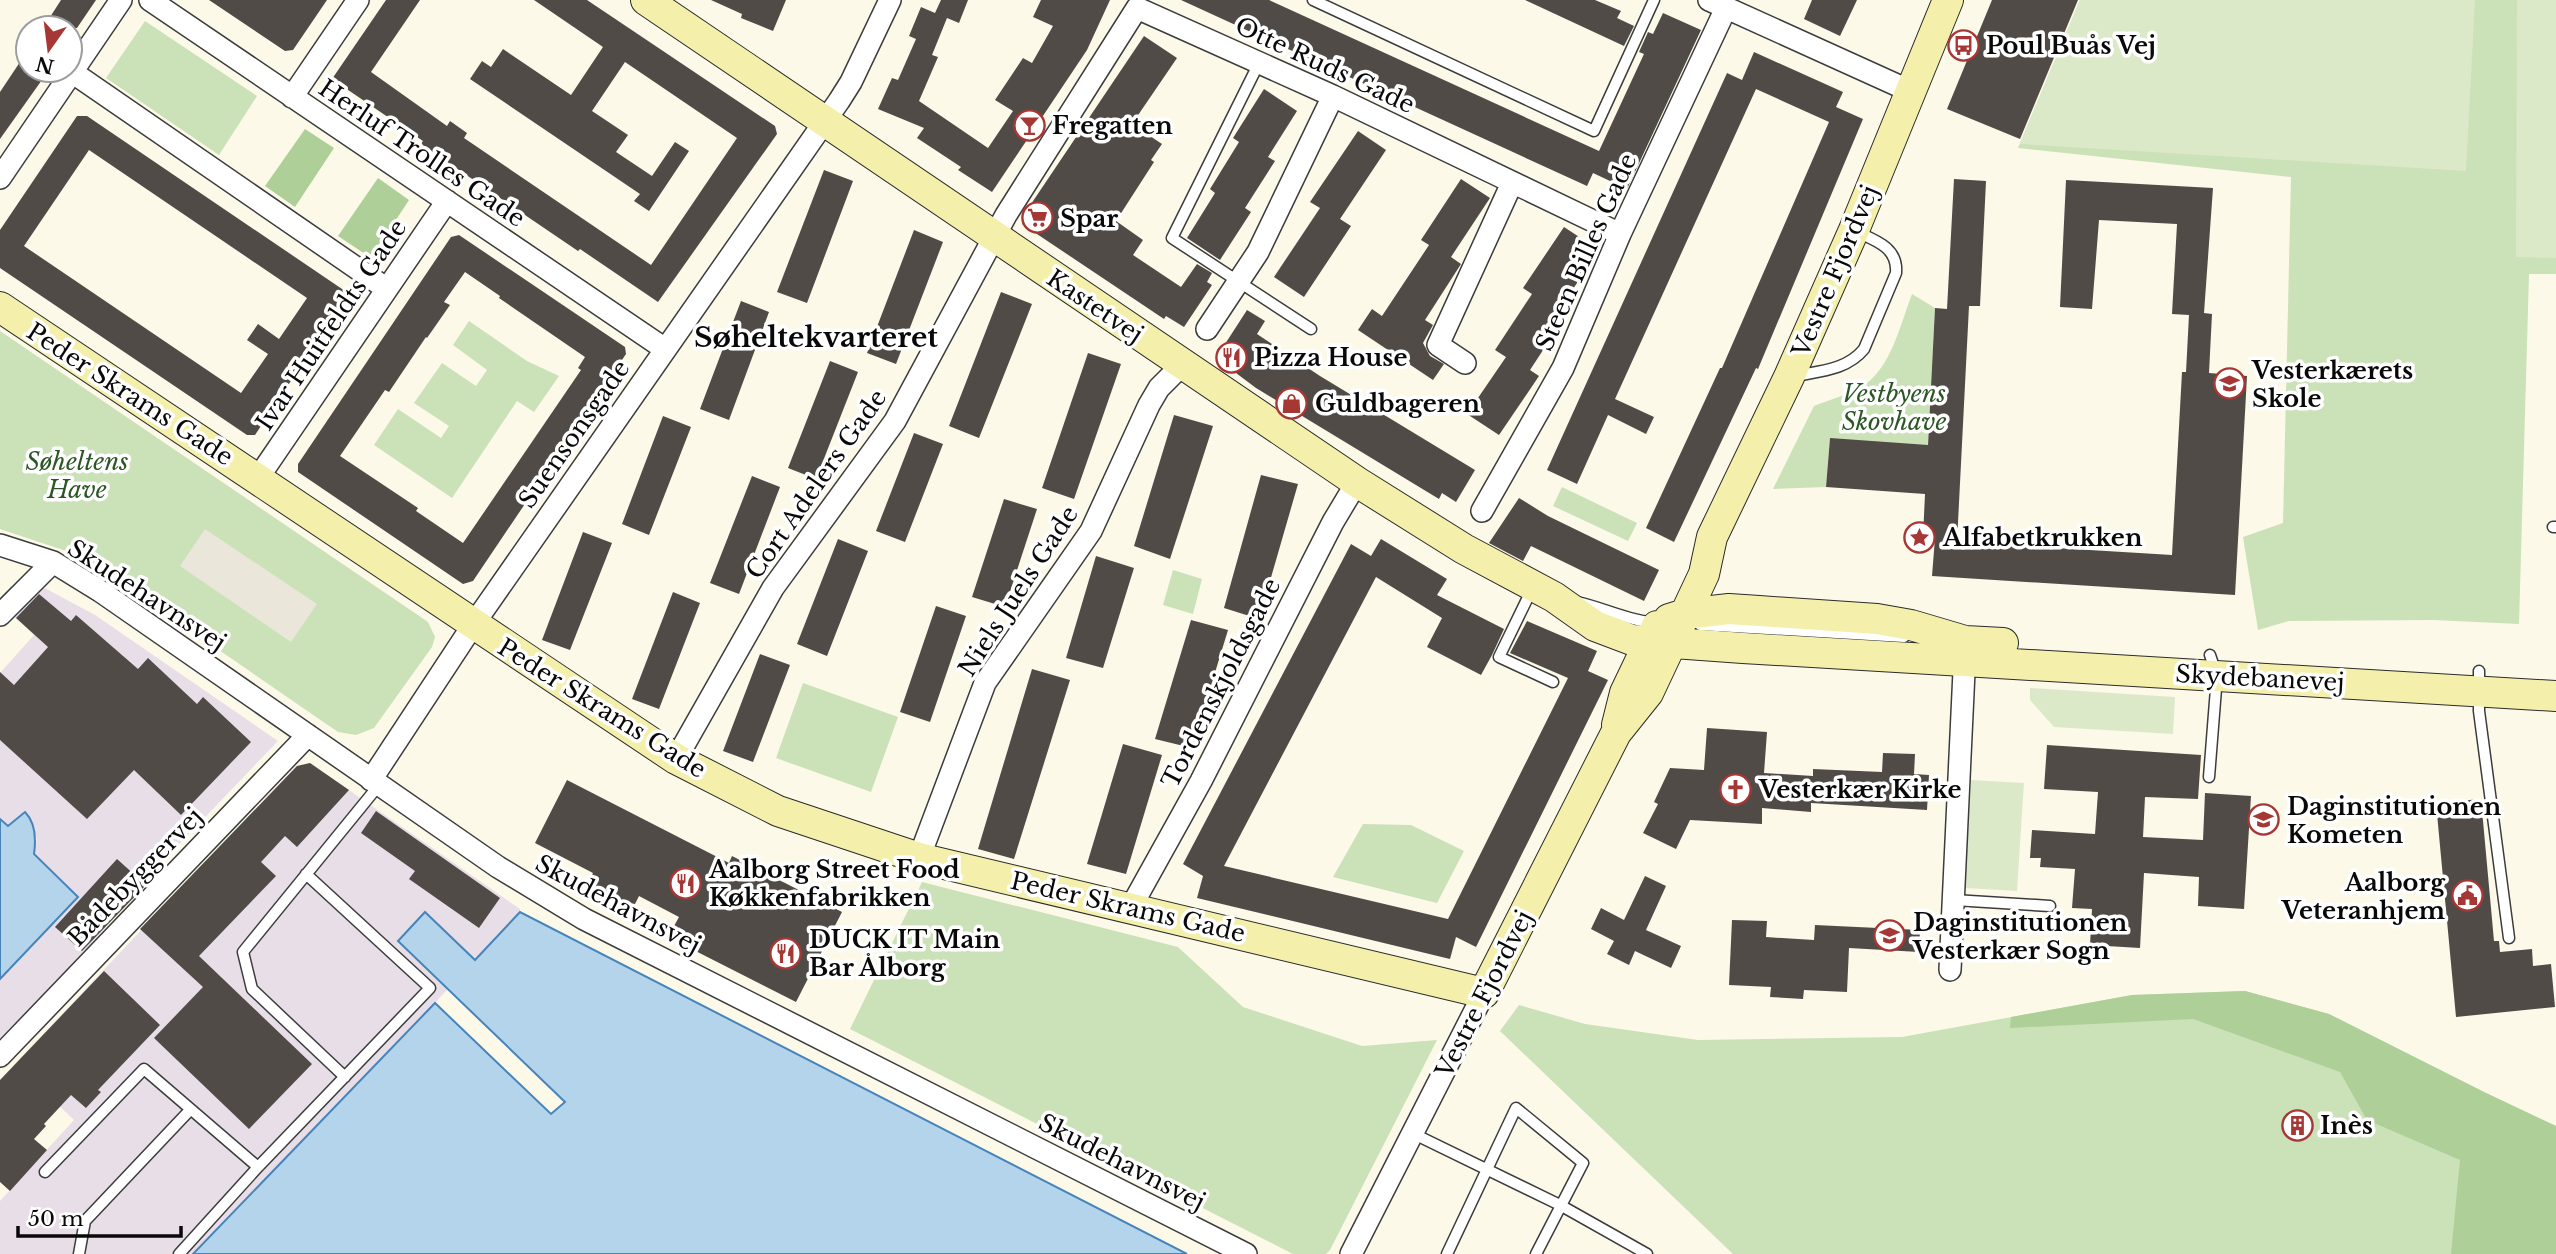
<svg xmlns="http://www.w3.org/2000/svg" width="2556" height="1254" viewBox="0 0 2556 1254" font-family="'Libre Baskerville',serif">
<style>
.industrial{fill:#e7dee8}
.green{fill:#cbe1b8}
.forest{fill:#afcf99}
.pitch{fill:#dce9c8}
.plaza{fill:#eae6da}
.water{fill:#b4d4ec;stroke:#4684b9;stroke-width:2}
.building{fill:#504b47;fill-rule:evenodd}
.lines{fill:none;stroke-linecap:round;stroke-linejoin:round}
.lane-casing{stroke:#3c3c3c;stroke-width:13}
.street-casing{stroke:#3c3c3c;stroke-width:24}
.secondary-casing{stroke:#2b2b2b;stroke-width:32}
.lane{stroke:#fff;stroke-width:10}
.street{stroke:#fff;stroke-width:21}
.secondary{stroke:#f4f0ac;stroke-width:30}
.labels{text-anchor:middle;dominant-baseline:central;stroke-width:7;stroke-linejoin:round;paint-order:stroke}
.poi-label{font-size:24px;font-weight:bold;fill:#090909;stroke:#fff;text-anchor:start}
.street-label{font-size:24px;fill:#090909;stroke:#fff}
.park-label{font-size:24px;font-style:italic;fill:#2b5724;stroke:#fff}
.quarter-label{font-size:28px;font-weight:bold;fill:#090909;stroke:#fff}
</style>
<rect width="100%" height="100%" fill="#fcf9e9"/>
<path class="industrial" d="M41 586 95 615 278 741 143 882 145 884 83 952 0 1039V979L78 897 33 854 37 839 24 813 8 826 0 819V741L124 657 76 615 14 685 0 673 34 635 14 616Z
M310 763 520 909V912L475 960 425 913 398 940 448 989 193 1254H0V1201L74 1120 15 1064 296 766Z"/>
<path class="green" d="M2080 0H2556V274H2529L2519 624 2434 620 2289 621 2258 630 2243 537 2283 523 2291 177 2018 148Z
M145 21 257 96 219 155 106 78Z
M1912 294 1935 308 1927 460 1830 438 1826 487 1773 489 1814 406C1829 400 1846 395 1860 388 1891 370 1900 325 1912 294Z
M469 321 527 361 559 376 534 412 517 401 452 498 374 445 398 409 441 438 449 426 414 403 442 363 476 386 487 370 453 345Z
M0 331 428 622 435 637 432 647 374 728 356 735 338 732 84 557 0 529Z
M1562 487 1637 523 1628 541 1553 506Z
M1173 570 1202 579 1193 614 1163 605Z
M803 683 898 717 871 792 776 758Z
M1363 824 1411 825 1464 851 1437 903 1333 877Z
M922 882 1178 947 1243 1007 1362 1046 1437 1040 1330 1250 1326 1254H1293L850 1029Z
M2245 991 2329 1014 2484 1092 2556 1126V1254H1733L1500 1031 1519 1005 1585 1024 1698 1040 1902 1037 2132 995Z"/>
<path class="forest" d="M305 129 334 148 295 207 265 186Z
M378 178 409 200 371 258 338 236Z
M2245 991 2329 1014 2484 1092 2556 1126V1254H2451L2460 1160 2367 1120 2340 1072 2193 1019 2010 1028 2011 1017 2132 995Z"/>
<path class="pitch" d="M2080 0H2475L2466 171 2020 144Z
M2517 0H2556V258L2516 257Z
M2030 688 2175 697 2173 734 2054 727 2030 700Z
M1971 780 2024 783 2017 891 1965 888Z"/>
<path class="plaza" d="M205 529 317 604 291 642 180 566Z"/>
<path class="water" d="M25 812C36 823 36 840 34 854L78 897 0 979V819L8 826Z
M425 912 475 960 520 912 1187 1254H193L435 1003 551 1114 565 1102 398 941Z"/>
<path class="building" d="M61 0H96L77 28H43Z
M209 0H327L293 50 285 51Z
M386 0H420L371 72 447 126 450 121 467 133 464 138 651 265 737 138 625 62 592 111 628 135 616 152 652 176 675 142 689 151 649 211 634 201 640 194 470 79 482 61 491 67 503 49 571 95 603 47 534 0H587L775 126 777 134 658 302 580 249 578 251 456 168 421 144 423 141 332 79Z
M711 0H786L773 31 741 18 742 14Z
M941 0H968L959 23 947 18 932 55 938 57 919 101 988 148 1013 111 995 100 1023 58 1032 63 1053 26 1033 17 1041 0H1110L1087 50 992 192 958 170 961 167 917 138 924 128 878 109 892 78 898 80 916 39 909 36 921 7 935 13Z
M1181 0H1269L1599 151 1644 54 1639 52 1648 32 1653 34 1663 13 1701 30 1627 189 1593 173 1587 186Z
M1525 0H1595L1621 11 1617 18 1634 26 1624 46Z
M1812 0H1857L1840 36 1804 19Z
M1992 0H2078L2020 139 1947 109Z
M1144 36 1177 58 1132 124 1162 144 1151 160 1154 162 1116 221 1143 240 1133 255 1181 287 1197 264 1212 273 1207 282 1212 285 1184 327 1166 316 1164 319 1022 224 1026 218 1023 216Z
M28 50V70H49L0 139V92Z
M1754 52 1843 92 1836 107 1863 119 1758 369 1756 368 1674 542 1646 528 1720 368H1722L1829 122 1756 89 1615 399 1654 417 1646 434 1608 415 1577 484 1547 470 1727 73 1742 80Z
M1264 89 1297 111 1268 157 1275 161 1245 208 1251 212 1220 260 1187 238 1215 193 1210 189 1239 142 1233 138Z
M77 116H87L345 291 346 298 255 435H247L0 268V230ZM89 150 307 298 279 339 258 324 247 340 268 354 241 393 24 246Z
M1358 131 1386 150 1340 219 1351 226 1304 297 1274 277 1320 208 1310 202Z
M824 170 853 181 807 303 777 292Z
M1461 179 1490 198 1451 257 1461 264 1425 320 1433 325 1423 343 1430 356 1444 364 1433 380 1358 330 1372 309 1382 316 1429 245 1421 240Z
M1954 179 1986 181 1980 306H1969L1957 542 2172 555 2182 372H2186L2189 315 2172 314 2177 224 2099 220 2092 309 2060 307 2066 180 2213 188 2204 313 2212 314 2209 373 2247 376 2235 595 1932 576 1935 538 1923 537 1925 494 1826 487 1830 438 1928 445 1935 308 1947 309Z
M1564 227 1599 250 1561 307 1568 312 1530 370 1539 376 1499 435 1467 414 1506 357 1495 350 1532 294 1523 288Z
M914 230 943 242 896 364 867 353Z
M459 235 625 347 626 354 473 581 463 584 298 472V464L451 237ZM465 272 500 296 499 298 585 357 578 368 581 370 463 543 416 511 418 508 340 456 385 390 389 392 426 337 427 338 450 305 444 302Z
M1001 292 1032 304 979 438 949 426Z
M741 301 769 312 729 420 700 409Z
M1247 310 1265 321 1257 334 1320 376 1475 470 1456 502 1442 493 1439 499 1256 388 1216 358Z
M1088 353 1121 364 1074 499 1042 488Z
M830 361 858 372 816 479 788 468Z
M1174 415 1213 426 1170 559 1134 546Z
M663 416 691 427 649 535 622 524Z
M914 433 943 444 905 542 876 531Z
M1261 475 1298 484 1259 619 1224 608Z
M752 476 780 487 739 594 710 583Z
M1519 498 1548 516 1659 570 1644 601 1531 546 1523 561 1489 543Z
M1004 499 1037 509 1005 607 972 597Z
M583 532 612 543 570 650 542 640Z
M838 539 868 551 827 656 797 644Z
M1381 539 1447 579 1437 595 1504 629 1492 655 1481 675 1427 647 1442 618 1376 577 1224 866 1448 919 1568 678 1510 653 1527 621 1597 651 1588 671 1608 680 1476 947 1456 937 1450 959 1197 898 1203 876 1183 864 1351 544 1371 556Z
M1096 556 1134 568 1103 668 1066 658Z
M673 592 700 603 659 709 632 699Z
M39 594 71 621 76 615 138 669 148 658 197 704 203 697 251 742 181 815 134 770 87 819 0 740V672L14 685 48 647 16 618Z
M936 606 966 616 930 722 900 712Z
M1191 620 1228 630 1192 748 1155 739Z
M760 654 790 665 753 762 723 751Z
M1032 669 1070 680 1014 859 978 849Z
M1707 728 1767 732 1764 773 1813 776V769L1882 772 1883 753 1915 754 1914 774 1929 775 1927 810 1811 803V812L1762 808V824L1690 820 1676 849 1643 833 1658 804 1654 802 1670 768 1704 770Z
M1123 744 1162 755 1126 874 1087 864Z
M2047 745 2201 755 2198 799 2145 797 2143 837 2203 840 2205 793 2251 796 2244 909 2198 906 2199 877 2144 873 2140 948 2090 945 2092 909 2072 908 2075 869 2040 867 2041 858H2030L2032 830 2095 834 2098 792 2044 789Z
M310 763 349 790 297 847 285 836 261 862 276 876 199 956 312 1064 249 1129 154 1038 203 987 140 929 297 766Z
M567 780 729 863 732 856 842 912 796 1002 668 937 679 917 639 896 628 918 582 894 593 873 535 843Z
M2481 799 2494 941H2499L2500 952 2532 949 2533 966 2551 964 2555 1007 2456 1017 2436 803Z
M376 811 500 898 479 928 409 879 415 871 361 833Z
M117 859 146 885 82 951 55 927Z
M1645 876 1666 886 1646 930 1681 946 1671 968 1635 951 1629 965 1607 954 1614 941 1591 929 1601 908 1624 920Z
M1732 920 1767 921 1766 937 1814 940 1815 925 1920 930 1919 952 1849 948 1847 992 1804 990 1803 999 1770 997 1771 987 1729 985Z
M104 971 160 1025 98 1090 101 1092 86 1108 71 1095 44 1124 46 1126 34 1139 47 1150 10 1191 0 1182V1080Z"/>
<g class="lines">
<defs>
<path id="lane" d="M1313 0 1594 131 1654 0
M1259 63 1172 238 1311 329
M1795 376C1820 371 1847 370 1864 349L1896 273C1898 248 1877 241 1857 232
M2553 527H2556
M1532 589 1499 657 1553 682
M1577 602C1604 608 1629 621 1656 623
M1700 625 1904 637
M2479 671V711L2509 938
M2209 777 2217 676 2210 655
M1954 900 2050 906
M345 1077 252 989 243 952 379 785
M1414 1134 1560 1205 1647 1254
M45 1172 144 1069 258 1167 430 988 306 874
M79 1254 85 1221 190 1110
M179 1254 258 1167
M1447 1254 1516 1108 1583 1163 1536 1254"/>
<path id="street" d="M150 0 665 349
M1709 0 1910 91
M72 72 387 289
M292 97 358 0
M0 178 121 0
M1207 329 1258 252 1333 96
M1465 363 1438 345 1512 183
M258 478 447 201
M1482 511 1563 368 1620 234 1726 8
M0 545 53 562 100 591 498 867 584 919 1246 1254
M0 615 53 562
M676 759 773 588 895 421 1006 215 1137 8 1333 96 1620 234
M371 780 473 625 839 101 851 82 890 0
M919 858 985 683 1091 531 1149 405 1159 388 1182 365
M1131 907 1201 781 1333 522 1357 482
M1950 970 1965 650
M0 1056 308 735
M1351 1254 1484 993"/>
<path id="secondary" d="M646 0 1357 482 1464 549 1554 597 1595 626 1632 640 1743 648 2556 696
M0 307 676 759 778 811 919 858 1484 993 1616 733 1648 693 1704 574 1712 537 1789 377 1854 230 1948 0
M1669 619 1685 614 1729 609 1759 611 1877 619 1911 625 1965 641 2003 643
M1617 725 1625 693 1657 626"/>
</defs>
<use href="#lane" class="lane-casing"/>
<use href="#street" class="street-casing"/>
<use href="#secondary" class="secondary-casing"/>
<use href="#lane" class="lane"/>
<use href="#street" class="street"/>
<use href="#secondary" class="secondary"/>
</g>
<defs>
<symbol id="bus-ring" viewBox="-11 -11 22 22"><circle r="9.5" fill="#fff" stroke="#a53735" stroke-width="1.5"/><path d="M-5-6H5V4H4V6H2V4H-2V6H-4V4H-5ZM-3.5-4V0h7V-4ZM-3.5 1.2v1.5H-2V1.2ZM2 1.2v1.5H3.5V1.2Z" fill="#a53735"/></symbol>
<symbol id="bar-ring" viewBox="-11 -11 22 22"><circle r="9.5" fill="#fff" stroke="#a53735" stroke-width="1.5"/><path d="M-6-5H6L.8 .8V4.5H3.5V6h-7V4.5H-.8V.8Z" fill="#a53735"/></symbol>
<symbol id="supermarket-ring" viewBox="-11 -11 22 22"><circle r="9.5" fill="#fff" stroke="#a53735" stroke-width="1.5"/><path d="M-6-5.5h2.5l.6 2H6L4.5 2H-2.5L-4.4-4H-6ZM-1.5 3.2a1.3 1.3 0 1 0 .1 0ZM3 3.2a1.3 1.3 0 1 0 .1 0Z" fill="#a53735"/></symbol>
<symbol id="restaurant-ring" viewBox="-11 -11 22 22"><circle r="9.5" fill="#fff" stroke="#a53735" stroke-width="1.5"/><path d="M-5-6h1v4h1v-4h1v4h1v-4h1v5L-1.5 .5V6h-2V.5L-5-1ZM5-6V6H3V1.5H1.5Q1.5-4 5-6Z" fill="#a53735"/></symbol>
<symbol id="school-ring" viewBox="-11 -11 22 22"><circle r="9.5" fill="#fff" stroke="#a53735" stroke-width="1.5"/><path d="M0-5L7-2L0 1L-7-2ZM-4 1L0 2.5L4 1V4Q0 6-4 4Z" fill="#a53735"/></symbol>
<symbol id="shop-ring" viewBox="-11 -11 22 22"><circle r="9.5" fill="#fff" stroke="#a53735" stroke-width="1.5"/><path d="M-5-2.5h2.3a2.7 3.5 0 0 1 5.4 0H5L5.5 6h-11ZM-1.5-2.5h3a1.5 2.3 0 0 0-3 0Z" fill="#a53735"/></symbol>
<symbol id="sight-ring" viewBox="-11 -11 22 22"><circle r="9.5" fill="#fff" stroke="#a53735" stroke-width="1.5"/><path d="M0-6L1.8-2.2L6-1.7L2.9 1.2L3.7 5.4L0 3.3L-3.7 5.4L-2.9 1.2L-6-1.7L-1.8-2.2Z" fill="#a53735"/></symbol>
<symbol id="church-ring" viewBox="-11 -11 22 22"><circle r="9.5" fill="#fff" stroke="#a53735" stroke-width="1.5"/><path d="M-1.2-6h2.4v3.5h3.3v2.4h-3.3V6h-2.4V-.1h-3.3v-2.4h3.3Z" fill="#a53735"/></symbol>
<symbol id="civic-ring" viewBox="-11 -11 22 22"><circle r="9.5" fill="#fff" stroke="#a53735" stroke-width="1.5"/><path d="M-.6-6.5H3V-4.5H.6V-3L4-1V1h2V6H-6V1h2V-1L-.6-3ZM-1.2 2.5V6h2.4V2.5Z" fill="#a53735"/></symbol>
<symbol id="building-ring" viewBox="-11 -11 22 22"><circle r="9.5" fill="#fff" stroke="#a53735" stroke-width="1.5"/><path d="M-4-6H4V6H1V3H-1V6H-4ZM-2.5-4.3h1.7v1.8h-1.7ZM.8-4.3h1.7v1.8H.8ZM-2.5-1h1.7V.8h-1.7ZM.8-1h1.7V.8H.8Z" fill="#a53735"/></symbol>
</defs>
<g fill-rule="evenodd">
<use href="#bus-ring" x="1946" y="28" width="35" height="35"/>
<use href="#bar-ring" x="1012" y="108" width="35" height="35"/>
<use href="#supermarket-ring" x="1020" y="200" width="35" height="35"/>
<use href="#restaurant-ring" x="1214" y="340" width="35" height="35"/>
<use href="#school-ring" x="2212" y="366" width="35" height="35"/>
<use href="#shop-ring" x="1274" y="386" width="35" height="35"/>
<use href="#sight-ring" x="1902" y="520" width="35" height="35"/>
<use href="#church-ring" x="1718" y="772" width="35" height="35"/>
<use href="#school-ring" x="2246" y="802" width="35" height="35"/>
<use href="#restaurant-ring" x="668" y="866" width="35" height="35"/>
<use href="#civic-ring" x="2450" y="878" width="35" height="35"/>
<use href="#school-ring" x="1872" y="918" width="35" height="35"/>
<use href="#restaurant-ring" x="768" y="936" width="35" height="35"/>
<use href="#building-ring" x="2280" y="1108" width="35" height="35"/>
</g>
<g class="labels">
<g class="poi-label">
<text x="1986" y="45">Poul Buås Vej</text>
<text x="1052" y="125">Fregatten</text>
<text x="1060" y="218">Spar</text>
<text x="1254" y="357">Pizza House</text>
<text x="2252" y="370">Vesterkærets<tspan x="2252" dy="28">Skole</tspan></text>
<text x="1315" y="403">Guldbageren</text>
<text x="1943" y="537">Alfabetkrukken</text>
<text x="1759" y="789">Vesterkær Kirke</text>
<text x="2287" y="806">Daginstitutionen<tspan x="2287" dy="28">Kometen</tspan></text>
<text x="709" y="869">Aalborg Street Food<tspan x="709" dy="28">Køkkenfabrikken</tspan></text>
<text x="2445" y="882" text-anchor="end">Aalborg<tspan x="2445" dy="28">Veteranhjem</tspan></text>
<text x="1913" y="922">Daginstitutionen<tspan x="1913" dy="28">Vesterkær Sogn</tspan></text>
<text x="809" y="939">DUCK IT Main<tspan x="809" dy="28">Bar Ålborg</tspan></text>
<text x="2320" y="1125">Inès</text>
</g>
<g class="street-label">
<text transform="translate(1325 65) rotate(25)">Otte Ruds Gade</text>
<text transform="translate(422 153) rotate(34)">Herluf Trolles Gade</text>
<text transform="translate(1586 252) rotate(-66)">Steen Billes Gade</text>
<text transform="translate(1835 271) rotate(-67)">Vestre Fjordvej</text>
<text transform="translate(1095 306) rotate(34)">Kastetvej</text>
<text transform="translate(331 325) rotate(-56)">Ivar Huitfeldts Gade</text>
<text transform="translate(130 394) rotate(33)">Peder Skrams Gade</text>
<text transform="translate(574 434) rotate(-55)">Suensonsgade</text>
<text transform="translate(816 484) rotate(-55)">Cort Adelers Gade</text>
<text transform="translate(1018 591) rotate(-57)">Niels Juels Gade</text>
<text transform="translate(147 595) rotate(33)">Skudehavnsvej</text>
<text transform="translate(2260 678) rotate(3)">Skydebanevej</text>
<text transform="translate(1221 683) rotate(-63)">Tordenskjoldsgade</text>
<text transform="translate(602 708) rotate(32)">Peder Skrams Gade</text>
<text transform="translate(135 877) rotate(-46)">Bådebyggervej</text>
<text transform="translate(618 904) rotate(28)">Skudehavnsvej</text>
<text transform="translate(1128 907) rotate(13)">Peder Skrams Gade</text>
<text transform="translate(1484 994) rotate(-63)">Vestre Fjordvej</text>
<text transform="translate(1122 1162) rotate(27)">Skudehavnsvej</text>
</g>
<g class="park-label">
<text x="1894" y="393">Vestbyens<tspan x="1894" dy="28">Skovhave</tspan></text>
<text x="77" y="461">Søheltens<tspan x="77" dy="28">Have</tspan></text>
</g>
<g class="quarter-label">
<text x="816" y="337">Søheltekvarteret</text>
</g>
</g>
<g transform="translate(49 49) rotate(194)"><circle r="33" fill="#ffffff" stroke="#9d9d9d" stroke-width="2"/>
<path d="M0-5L12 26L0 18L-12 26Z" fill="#a53735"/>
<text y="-10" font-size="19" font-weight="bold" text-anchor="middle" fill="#090909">N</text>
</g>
<path d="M18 1226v10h163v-10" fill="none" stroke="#090909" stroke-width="3.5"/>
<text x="28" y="1226" font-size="21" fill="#090909" stroke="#ffffff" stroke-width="5" paint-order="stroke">50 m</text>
</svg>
